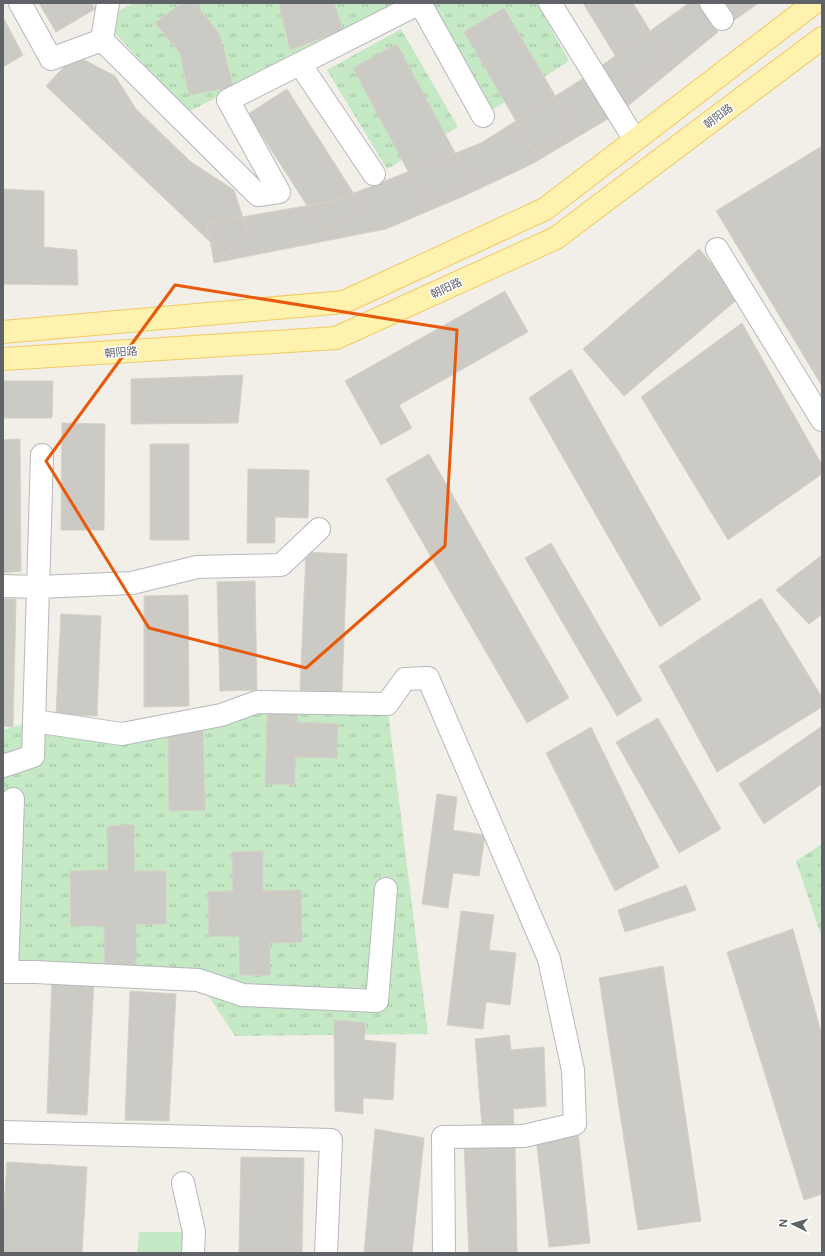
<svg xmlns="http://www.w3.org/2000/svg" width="825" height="1256" viewBox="0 0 825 1256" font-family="'Public Sans','Noto Sans SC',sans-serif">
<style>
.green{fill:#c5e8c5}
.park{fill:url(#park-tufts)}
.building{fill:#cccac5;stroke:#d6d1c6}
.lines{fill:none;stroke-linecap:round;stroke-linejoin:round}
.minor-casing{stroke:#b5b8bc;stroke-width:24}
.major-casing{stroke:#f2c960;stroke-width:24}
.minor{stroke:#fff;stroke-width:22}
.major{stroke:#fff2af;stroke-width:22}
.marked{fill:none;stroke:#e8590c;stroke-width:3;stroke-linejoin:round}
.labels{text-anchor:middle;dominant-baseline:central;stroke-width:3;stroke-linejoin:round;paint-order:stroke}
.street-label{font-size:11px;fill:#5f6368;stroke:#fff}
</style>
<defs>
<pattern id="park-tufts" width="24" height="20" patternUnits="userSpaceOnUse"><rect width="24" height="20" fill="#c5e8c5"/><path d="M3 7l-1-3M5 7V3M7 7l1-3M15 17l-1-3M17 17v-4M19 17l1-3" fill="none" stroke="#a3c0a4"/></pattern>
</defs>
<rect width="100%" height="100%" fill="#f1efe8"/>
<path class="green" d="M139 1232H194L193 1253H137Z"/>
<path class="park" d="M134 3H394V5L188 112 102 19Z
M420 3H537L569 61 483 116Z
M401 29 458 127 387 169 327 70Z
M257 702 387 704 428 1034 235 1036 198 980 3 972V730L34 721 122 734 214 714 249 718Z
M822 844V938L796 861Z"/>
<path class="building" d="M39 3H92L95 9 56 32Z
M182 3H195L220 35 233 87 189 95 180 53 155 23Z
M279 3H334L343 30 290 50Z
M583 3H633L668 60 632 83Z
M689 3H702L718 32 623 110 532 164 466 195 386 229 214 263 207 223 334 201 481 143 590 74Z
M721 3H759L733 21Z
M504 8 574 128 534 152 464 32Z
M3 17 23 55 3 67Z
M397 44 469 179 425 203 353 68Z
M75 55 115 76 136 109 191 162 234 190 247 230 225 256 46 86Z
M287 89 363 208 324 232 248 114Z
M822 146V386L716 211Z
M3 189 44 191V247L77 250 78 285 3 284Z
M699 249 740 297 624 396 583 349Z
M505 291 528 332 399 405 412 428 381 445 345 381Z
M742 323 822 465V474L728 540 641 397Z
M571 369 701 599 660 627 529 398Z
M243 375 238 423 131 424V379Z
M3 381H53L52 418H3Z
M62 423 105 424 104 530H61Z
M20 439 21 571 3 573V440Z
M150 444H189V540H150Z
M429 454 569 698 527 723 386 479Z
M248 469 309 470 308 518 275 517V543H247Z
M551 543 642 700 617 716 525 558Z
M306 552 347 554 342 692 300 690Z
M822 555V614L809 624 776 590Z
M255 581 257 690 220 691 217 582Z
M188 595 189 706 144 707V596Z
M761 598 822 697V707L717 772 659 666Z
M3 599H16L13 727 3 726Z
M61 614 101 616 97 716 56 714Z
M268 698 298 699 297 722 338 724 337 758 295 757V785L265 784Z
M658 718 721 829 679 853 616 742Z
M822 726V784L764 824 739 784Z
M591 727 659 867 615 891 546 753Z
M203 729 205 810 169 811 168 730Z
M437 794 457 797 453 830 485 835 479 876 453 873 448 908 422 904Z
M134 825V871H166V924H136V966L105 967 104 926H71L70 871 108 870 107 826Z
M263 851V891L301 890 302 942 270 943V975H240L239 936H209L208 892 233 891 232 852Z
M686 885 696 910 625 932 618 910Z
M461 911 494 915 489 950 516 953 510 1005 486 1002 483 1029 447 1025Z
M793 929 822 1036V1194L804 1200 727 952Z
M663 966 701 1221 638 1230 599 978Z
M52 978 94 980 87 1115 47 1113Z
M130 991 176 994 169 1121 125 1120Z
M334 1020 366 1023 364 1040 396 1043 393 1100 363 1098V1114L335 1111Z
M509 1035 511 1050 544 1047 546 1106 513 1109 514 1125 482 1126 475 1039Z
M375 1129 424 1138 412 1253H364Z
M578 1131 590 1243 549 1247 536 1139Z
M515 1141 517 1253H469L464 1145Z
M241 1157 304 1158 302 1253H239Z
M7 1162 87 1167 82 1253H3V1222Z"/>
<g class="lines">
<defs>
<path id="minor" d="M20 3 51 59 102 40
M108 3 102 40 258 195 279 192 228 100 420 3
M420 3 483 116
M550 3 635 140
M711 3 722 19
M300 64 374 174
M717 249 822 420
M3 586 38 587 132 583 197 567 281 565 319 529
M34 721 122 734 221 715 257 702 387 704 405 679 428 678 549 959 573 1070 575 1124 524 1136 443 1137 444 1253
M3 766 33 756 42 455
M3 972H35L198 980 243 995 377 1001 386 889
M7 972 13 799
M3 1132 331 1140 326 1253
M183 1183 194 1232 193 1253"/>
<path id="major" d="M3 332 344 302 545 209 814 3
M3 359 336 338 556 238 822 38"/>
</defs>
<use href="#minor" class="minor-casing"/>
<use href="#major" class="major-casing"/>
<use href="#minor" class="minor"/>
<use href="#major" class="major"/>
</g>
<path class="marked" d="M175 285 457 330 445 546 306 668 149 628 46 461Z"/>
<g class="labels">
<g class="street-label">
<text transform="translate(718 116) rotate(-37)">朝阳路</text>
<text transform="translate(446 288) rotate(-25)">朝阳路</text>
<text transform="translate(121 352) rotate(-4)">朝阳路</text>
</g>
</g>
<rect width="825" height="1256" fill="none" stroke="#5f6368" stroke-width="8"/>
<g transform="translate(793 1224) rotate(275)" stroke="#ffffff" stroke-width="3" paint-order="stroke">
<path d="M0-3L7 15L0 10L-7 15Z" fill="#5f6368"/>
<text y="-6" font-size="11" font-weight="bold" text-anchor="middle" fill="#5f6368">N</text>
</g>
</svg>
